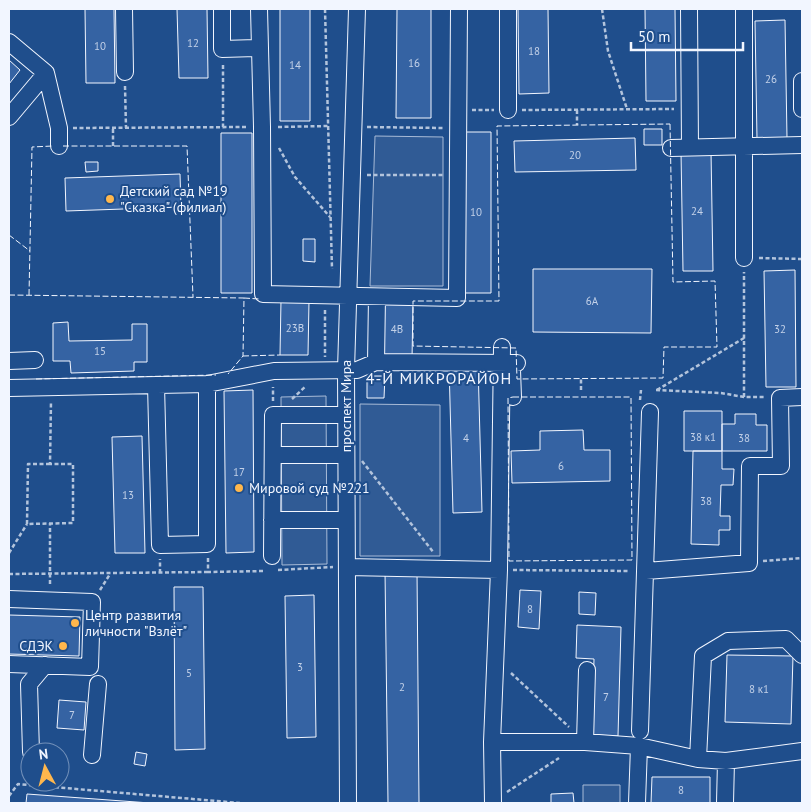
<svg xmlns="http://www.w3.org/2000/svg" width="811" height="812" viewBox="0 0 811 812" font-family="'PT Sans',sans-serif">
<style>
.built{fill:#305b95;stroke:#a8bbd7}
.building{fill:#3563a3;stroke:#f2f6ff}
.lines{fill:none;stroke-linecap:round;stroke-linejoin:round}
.minor-casing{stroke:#f2f6ff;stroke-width:18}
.path{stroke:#b3c4dc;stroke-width:2.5;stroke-dasharray:4 2.5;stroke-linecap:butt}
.minor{stroke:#1f4e8c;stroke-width:16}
.fence{stroke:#f2f6ff;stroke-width:1;stroke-dasharray:6 2.5;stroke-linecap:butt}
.poi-dot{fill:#ffb74d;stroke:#1f4e8c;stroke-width:2}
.labels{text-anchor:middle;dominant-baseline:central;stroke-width:4;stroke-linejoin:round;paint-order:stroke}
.number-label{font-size:11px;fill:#c3d1e8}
.poi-label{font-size:14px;fill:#f2f6ff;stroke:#1f4e8c;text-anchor:start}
.street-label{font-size:14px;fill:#f2f6ff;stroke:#1f4e8c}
.quarter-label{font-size:16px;letter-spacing:1px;fill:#f2f6ff;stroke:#1f4e8c}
</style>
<rect width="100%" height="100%" fill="#1f4e8c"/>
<path class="built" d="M375 136 443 137V286H370Z
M326 396 327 564 282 565 281 397Z
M360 404 440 405V556H360Z
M583 785H620V803H583Z"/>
<path class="building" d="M85 9H114L115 83H86Z
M177 9H207L208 78H179Z
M280 9H310V121H280Z
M397 9H431V118H396Z
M518 9H548L549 93 519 94Z
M645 9H675L676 101H646Z
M785 20 787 138 757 139 755 21Z
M9 60 20 70 9 84Z
M644 129H662V145H644Z
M461 132H491V293H461Z
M221 133H252V293H221Z
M635 138 636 170 515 172 514 141Z
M711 151 713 271H683L681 152Z
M85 162H98V171L86 172Z
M180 174 181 207 66 211 65 178Z
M303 239H315V262L303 261Z
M533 269H652L651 333 533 332Z
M795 270 796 387H766L764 271Z
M281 300 309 301 308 355H280Z
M381 300 413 301 412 360 380 359Z
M68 322 69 341 132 340V324H147V362H134V371L71 373 70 361H53V323Z
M478 364 482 512 453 513 449 365Z
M367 376H385L384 398H367Z
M253 390 254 552 226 553 224 391Z
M684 411H722V451H684Z
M735 414H756V425H767V451H722V424H735Z
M583 430 584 450H610V481L512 483 511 451 540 450V431Z
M142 436 145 553H115L112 437Z
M693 451H722V469H734L733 485H721L720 516H730V530H719V545L691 544Z
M385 571H417L419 803H388Z
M174 587H203L205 749 175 750Z
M520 590 541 591 539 629 518 627Z
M579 592 596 593 595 615 579 614Z
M314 595 316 737 287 738 285 596Z
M9 615 80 617 79 656 9 654Z
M577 625 621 627 618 736 592 735 594 659 576 658Z
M727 655 793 656 791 724 725 722Z
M59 700 86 702 84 730 57 728Z
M136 752 147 754 145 766 134 764Z
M652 777H710V803H651Z
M573 793 574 803H551V794Z
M27 794 150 803H26Z"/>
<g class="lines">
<defs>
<path id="minor" d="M124 9 125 72
M222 9V49L260 48
M259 9 262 127 263 294 457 298 459 9
M508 9V110
M689 9 690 147
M744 9V258
M9 42 46 73 9 117
M46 73 59 128V146
M802 81V109
M671 148 802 145
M9 361 35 360
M376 362 377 297
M512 370 513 397
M156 385 160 545 207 544V384
M9 388 207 384 274 371 357 370 376 362 517 363
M273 455H346
M272 520H346
M272 556 273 415H346
M347 567 499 570
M646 571 749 563 750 466H781L780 398 802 397
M9 599 92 602 90 667 9 664
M640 731 650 412
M492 742H585L639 746 698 759 726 761 802 751
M585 742 587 670
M31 752 29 684 45 665
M92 755 98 684
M698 759 703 656 728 641 786 639 802 655
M348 803 346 370 357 9
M493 803 492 742 499 570 502 347
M637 803 639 746
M725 803 726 761"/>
</defs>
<use href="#minor" class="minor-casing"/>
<path class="path" d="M325 9 332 269
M602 9 608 51 627 109
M223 65V127
M125 86 126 128
M472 110H494
M522 110 674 109
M577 110V125
M278 127 329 126
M367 127 444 128
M73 128 247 127
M113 146V128
M279 148 295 177 330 217
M367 175H444
M759 258 802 259
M325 310V357
M581 390V379
M656 390 721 393 744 397H766
M657 390 744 338
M744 397V272
M292 399 306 386
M640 400 641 390
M273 401V387
M362 461 434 553
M50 464H28L27 524 73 523V464H50L51 401
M9 553 27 524
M208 558V572L265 571
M763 561 802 558
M278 570 333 567
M513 570 630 571
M160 573V559
M9 574 208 572
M50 584V523
M100 590 110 574
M511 673 569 727
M507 792 559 758
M9 796 18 784 240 803"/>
<use href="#minor" class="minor"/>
<path class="fence" d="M670 124 673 282 715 281 717 347H664L663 378 517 379 516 348 413 346V301H499L497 126Z
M63 146H187L193 297
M9 235 30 251
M9 295 244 298 243 356 228 374
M29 295 32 147 53 146
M244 298 259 299
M243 356 280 355
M36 379 216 375
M513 397H631L632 560 509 561 508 398Z"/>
</g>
<g class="poi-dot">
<circle cx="110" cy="199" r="5"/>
<circle cx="239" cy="488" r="5"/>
<circle cx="75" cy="623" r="5"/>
<circle cx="63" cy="646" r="5"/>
</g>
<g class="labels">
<g class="number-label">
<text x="193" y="43">12</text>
<text x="100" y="46">10</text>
<text x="534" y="51">18</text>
<text x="414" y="63">16</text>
<text x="295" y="65">14</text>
<text x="771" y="79">26</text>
<text x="575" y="155">20</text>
<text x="697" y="211">24</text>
<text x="476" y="212">10</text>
<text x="592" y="301">6А</text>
<text x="295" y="328">23В</text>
<text x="397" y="329">4В</text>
<text x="780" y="329">32</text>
<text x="100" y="351">15</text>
<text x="703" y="437">38 к1</text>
<text x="466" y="438">4</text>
<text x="744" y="438">38</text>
<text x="561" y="466">6</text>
<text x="239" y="472">17</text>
<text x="128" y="495">13</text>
<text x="706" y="501">38</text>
<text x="530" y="609">8</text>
<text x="300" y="667">3</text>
<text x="189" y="673">5</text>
<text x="402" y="687">2</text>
<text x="759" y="689">8 к1</text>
<text x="606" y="697">7</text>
<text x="72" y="715">7</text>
<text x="681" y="790">8</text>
</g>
<g class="poi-label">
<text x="120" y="191">Детский сад №19<tspan x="120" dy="16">"Сказка" (филиал)</tspan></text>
<text x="249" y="488">Мировой суд №221</text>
<text x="85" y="615">Центр развития<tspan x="85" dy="16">личности "Взлёт"</tspan></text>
<text x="53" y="646" text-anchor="end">СДЭК</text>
</g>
<g class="street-label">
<text transform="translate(346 406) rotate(-90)">проспект Мира</text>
</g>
<g class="quarter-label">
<text x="439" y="378">4-Й МИКРОРАЙОН</text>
</g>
</g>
<rect width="811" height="812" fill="none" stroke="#f2f6ff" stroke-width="20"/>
<g transform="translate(45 767) rotate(353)"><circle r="24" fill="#1f4e8c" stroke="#7391ba"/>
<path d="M0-4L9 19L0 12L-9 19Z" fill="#ffb74d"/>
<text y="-8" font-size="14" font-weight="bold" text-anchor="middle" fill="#f2f6ff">N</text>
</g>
<path d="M631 42v8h112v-8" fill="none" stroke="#f2f6ff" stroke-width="2.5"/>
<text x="638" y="42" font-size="15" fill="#f2f6ff" stroke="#1f4e8c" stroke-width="4" paint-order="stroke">50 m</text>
</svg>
